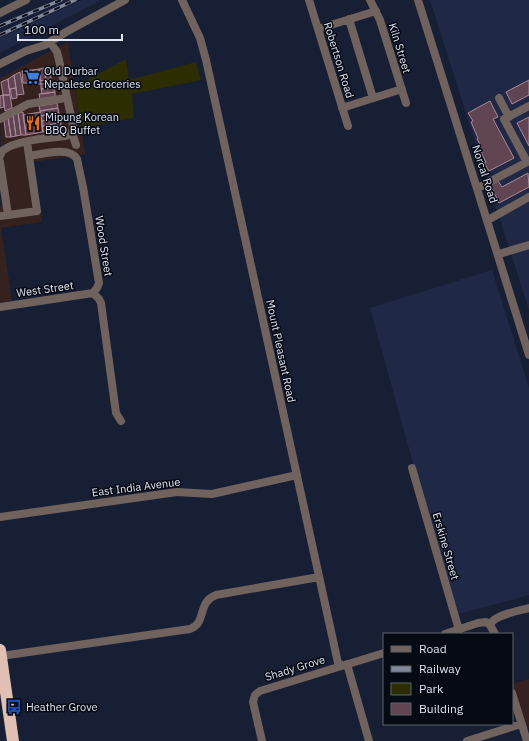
<svg xmlns="http://www.w3.org/2000/svg" width="529" height="741" viewBox="0 0 529 741" font-family="'IBM Plex Sans',sans-serif">
<style>
.commercial{fill:#35221f}
.built{fill:#1f2945}
.green{fill:#2c2e01}
.building{fill:#614452;stroke:#aa8a98}
.lines{fill:none;stroke-linecap:round;stroke-linejoin:round}
.minor{stroke:#70625d;stroke-width:8}
.highway{stroke:#e1bfb2;stroke-width:12}
.rail-casing{stroke:#808799;stroke-width:3.5}
.rail{stroke:#060a13;stroke-width:2;stroke-dasharray:6;stroke-linecap:butt}
.labels{text-anchor:middle;dominant-baseline:central;stroke-width:3;stroke-linejoin:round;paint-order:stroke}
.street-label{font-size:11px;fill:#dfe5f4;stroke:#060a13}
.poi-label{font-size:11px;fill:#dfe5f4;stroke:#060a13;text-anchor:start}
</style>
<rect width="100%" height="100%" fill="#171f35"/>
<path class="commercial" d="M68 42 85 154 33 162 42 222 1 228 12 301 0 302V207H1L0 78Z
M529 679V728L524 730 512 691V684Z"/>
<path class="built" d="M82 0H101L0 53V38Z
M430 0H529V310Z
M492 270 529 388V595L455 615 370 308Z"/>
<path class="green" d="M126 59 129 80 196 62 201 80 132 94 134 118 81 128 75 86Z"/>
<path class="building" d="M50 67 51 79 46 80 44 68Z
M44 68 46 80 40 81 39 69Z
M39 69 41 84H35L33 70Z
M27 70 29 83H23L22 71Z
M27 70H33L35 82 29 83Z
M20 72 24 94 17 95 14 75Z
M14 75 16 88 9 89 8 79Z
M8 79 10 95H3L1 82Z
M529 80V95L512 104 506 92Z
M54 82V87L41 89V84Z
M54 87 55 92 42 94 41 89Z
M16 88 17 98 12 99 10 89Z
M55 92V97L40 99 39 94Z
M3 95H10L12 108 5 111Z
M3 95 4 107 0 108V96Z
M490 101 498 117 493 119 514 158 489 171 484 163H486L479 147 481 146 477 139 478 138 471 122 473 121 468 113Z
M57 103 58 108 40 111 39 106Z
M58 108 59 113 41 116 40 111Z
M23 112 26 135H21L18 113Z
M40 112 43 132 26 135 23 115Z
M18 113 21 135 16 136 13 115Z
M59 113 60 118 42 121 41 116Z
M13 115 16 136 11 137 8 118Z
M529 117V146L517 123Z
M8 118 11 137H6L4 120Z
M60 118 61 123 42 126V121Z
M61 123V127L59 130 43 132 42 126Z
M528 173 529 187 499 203 490 185 498 181 502 187Z"/>
<g class="lines">
<path class="minor" d="M182 0 200 38 206 60 338 663 342 665
M309 0 348 126
M370 0 380 20 406 103
M418 0 529 355
M0 13 26 0
M349 19 373 98
M318 29 376 11
M50 42 57 52 59 60 73 126 72 133 76 145
M0 64 26 51 45 45 66 32 125 0
M499 98 509 117
M342 108 402 89
M0 119 28 104 66 98
M27 142 29 156C42 154 70 146 77 159L83 187 99 283 97 288 93 293 99 299 101 303 116 413 121 421
M0 156 2 151C16 140 48 138 66 136L72 133
M0 162 8 215 0 216
M527 162 504 119 529 106
M478 188 529 161
M8 215 37 211 29 156
M488 220 529 197
M499 254 529 245
M0 307 93 293
M412 468 459 630
M0 517 177 492 212 494 297 475
M490 625C493 615 519 611 529 608
M445 634 478 623 486 622 490 625 495 634
M1 656 190 629C207 623 197 602 216 595L319 577
M347 664 369 741
M512 693 527 741
M262 741 253 702 255 695 260 691 384 653
M467 741 521 724"/>
<path class="highway" d="M0 650 13 741"/>
<defs>
<path id="rail" d="M0 26 61 0
M0 35 75 0"/>
</defs>
<use href="#rail" class="rail-casing"/>
<use href="#rail" class="rail"/>
</g>
<defs>
<symbol id="supermarket-bare" viewBox="-9 -9 18 18"><path d="M-6-5.5h2.5l.6 2H6L4.5 2H-2.5L-4.4-4H-6ZM-1.5 3.2a1.3 1.3 0 1 0 .1 0ZM3 3.2a1.3 1.3 0 1 0 .1 0Z" fill="#3f7fe0" stroke="#060a13" stroke-width="2.5" paint-order="stroke"/></symbol>
<symbol id="restaurant-bare" viewBox="-9 -9 18 18"><path d="M-5-6h1v4h1v-4h1v4h1v-4h1v5L-1.5 .5V6h-2V.5L-5-1ZM5-6V6H3V1.5H1.5Q1.5-4 5-6Z" fill="#e8710a" stroke="#060a13" stroke-width="2.5" paint-order="stroke"/></symbol>
<symbol id="bus-bare" viewBox="-9 -9 18 18"><path d="M-5-6H5V4H4V6H2V4H-2V6H-4V4H-5ZM-3.5-4V0h7V-4ZM-3.5 1.2v1.5H-2V1.2ZM2 1.2v1.5H3.5V1.2Z" fill="#1a4fb4" stroke="#060a13" stroke-width="2.5" paint-order="stroke"/></symbol>
</defs>
<g fill-rule="evenodd">
<use href="#supermarket-bare" x="21" y="66" width="22" height="22"/>
<use href="#restaurant-bare" x="22" y="112" width="22" height="22"/>
<use href="#bus-bare" x="3" y="696" width="22" height="22"/>
</g>
<g class="labels">
<g class="street-label">
<text transform="translate(400 48) rotate(73)">Kiln Street</text>
<text transform="translate(339 60) rotate(73)">Robertson Road</text>
<text transform="translate(485 174) rotate(72)">Norcal Road</text>
<text transform="translate(104 246) rotate(81)">Wood Street</text>
<text transform="translate(45 289) rotate(-8)">West Street</text>
<text transform="translate(281 351) rotate(78)">Mount Pleasant Road</text>
<text transform="translate(136 487) rotate(-7)">East India Avenue</text>
<text transform="translate(446 546) rotate(74)">Erskine Street</text>
<text transform="translate(295 668) rotate(-17)">Shady Grove</text>
</g>
<g class="poi-label">
<text x="44" y="71">Old Durbar<tspan x="44" dy="13">Nepalese Groceries</tspan></text>
<text x="45" y="117">Mipung Korean<tspan x="45" dy="13">BBQ Buffet</tspan></text>
<text x="26" y="707">Heather Grove</text>
</g>
</g>
<rect x="383" y="633" width="130" height="92" fill="#060a13" stroke="#5d626d"/>
<rect x="391" y="646" width="20" height="6" fill="#70625d" stroke="#5d626d"/>
<text x="419" y="653" font-size="12" fill="#dfe5f4">Road</text>
<rect x="391" y="666" width="20" height="6" fill="#808799" stroke="#5d626d"/>
<text x="419" y="673" font-size="12" fill="#dfe5f4">Railway</text>
<rect x="391" y="683" width="20" height="12" fill="#2c2e01" stroke="#5d626d"/>
<text x="419" y="693" font-size="12" fill="#dfe5f4">Park</text>
<rect x="391" y="703" width="20" height="12" fill="#614452" stroke="#5d626d"/>
<text x="419" y="713" font-size="12" fill="#dfe5f4">Building</text>
<path d="M18 34v6h104v-6" fill="none" stroke="#dfe5f4" stroke-width="2"/>
<text x="24" y="34" font-size="12" fill="#dfe5f4" stroke="#060a13" stroke-width="3" paint-order="stroke">100 m</text>
</svg>
